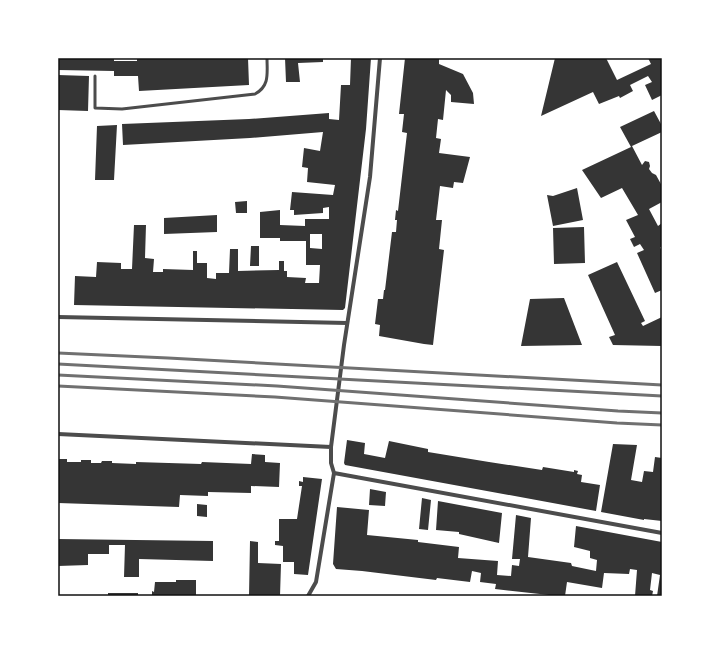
<svg xmlns="http://www.w3.org/2000/svg" width="720" height="654" viewBox="0 0 720 654" font-family="'Space Grotesk',sans-serif">
<style>
.building{fill:#353535;fill-rule:evenodd}
.lines{fill:none;stroke-linecap:round;stroke-linejoin:round}
.service{stroke:#4c4c4c;stroke-width:3}
.minor{stroke:#4c4c4c;stroke-width:4}
.rail{stroke:#707070;stroke-width:3}
.neatline{fill:none;stroke:#111;stroke-width:1.5}
</style>
<rect width="100%" height="100%" fill="#fff"/>
<path class="building" d="M58 58H114V61H137V59L149 58H248L249 85 139 91 138 76H114V71L58 70Z
M285 58H323V62L298 63 300 82H286Z
M351 58H371L366 129 345 308 343 310 74 305 75 276 96 277 97 262 121 263V269H132L134 225H146L145 258 154 259 153 272H163V269L193 270V251H197V263H207V278L216 279V273H229L230 249H238V271L279 270V261H284V271H287V277L306 278 305 283H319L320 265H306V241H280V238H260V212L280 210V225L305 226V219H329V207L323 208V213L294 215V210H290L292 192 333 195 335 185 307 182 308 168 302 167 304 148 320 151 323 132 250 138 123 145 122 124 249 119 329 113V119L339 120 341 85H350ZM310 234H322V249L310 248Z
M405 58H439V64L463 74 473 93 474 104 451 102V95L446 90 443 120 438 119 436 138 441 139 439 153 470 157 463 183 454 182 453 188 440 186 436 220H442L439 249 444 250 433 345 424 344 379 336 380 325 375 324 378 299H383L384 290H385L392 232H396L397 220H395L396 210 398 211 407 133 402 132 404 114H399Z
M555 58H606L617 80 651 64 648 58H662V95L652 100 645 85 652 82 648 76 630 85 633 91 620 98 619 96 599 104 593 92 541 116Z
M58 75 89 76 88 111 58 110Z
M654 111 661 124 662 123V132L632 146 642 165 645 161 649 162 650 166 649 169 652 173 656 175 662 186V202L649 209 658 226 662 223V247H660L662 252V290L655 293 637 253 644 250 640 244 634 247 630 239 635 237 626 220 638 215 622 188 601 198 582 170 631 147 620 127Z
M117 125 114 180H95L97 126Z
M577 188 583 220 553 226 547 195 553 196Z
M247 201V213H236L235 202Z
M217 215V232L164 234V218Z
M584 227 585 263 554 264 553 228Z
M251 246H259V266H250Z
M617 262 645 321 641 323 643 326 662 317V346L613 345 609 337 615 335 588 275Z
M564 298 582 345 521 346 530 299Z
M347 440 365 443 364 454 385 458 389 441 428 449V452L489 462 542 470 543 467 574 472V470L578 471 577 474 582 475 581 482 600 485 596 511 345 465 344 463Z
M613 444 637 445 631 480 642 482 644 471 653 472 655 457 662 458V521L644 519V520L601 512Z
M252 454 265 455V462L280 463 279 487 251 486V493L208 492V496L180 495 179 507 58 503V459H67V462H81V460H91V463H101L102 461H112V463L136 464V462L201 464 202 462 251 464Z
M303 477 322 479 308 575 294 574V562H283V546L275 545V541H279V519H297L302 486H299V481L303 482Z
M370 489 386 492 385 506 369 505Z
M422 498 431 500 428 530 419 529Z
M438 501 502 513 499 543 459 534V532L436 530Z
M197 504 207 505V517L197 516Z
M337 507 369 510 367 535 418 540V542L459 547 458 558 498 561 497 575 511 576 512 565 519 566 520 559H512L516 515 531 518 528 557 571 563 572 566 596 571 597 560 590 558V551L574 547 576 526 662 542V596H657L660 575 652 573 650 590 653 591 652 596H635L637 570 630 569 629 574 604 573 602 588 567 582 565 596H558L495 589 496 584 480 582 481 573 472 571 470 582 437 578 436 580 362 571 336 569 333 564Z
M58 539 213 541V561L139 559V577H124L125 545H109V554H88V565L58 566Z
M250 541 258 542V563L281 564 280 596H249Z
M176 580H196V596H152V591L154 592 155 582H176Z
M108 593H138V596H108Z"/>
<g class="lines">
<path class="service" d="M95 76V108L122 109 255 94C270 86 267 73 267 58"/>
<path class="minor" d="M58 317 347 323
M58 434 331 447
M334 473 662 533
M308 596 316 582 334 473 331 463V447L344 345 370 177 380 58"/>
<path class="rail" d="M58 353 168 358 662 385
M58 364 662 396
M58 375 277 386 618 411 662 413
M58 386 275 397 617 423 662 425"/>
</g>
<rect width="720" height="654" fill="none" stroke="#ffffff" stroke-width="118"/>
<rect x="59" y="59" width="602" height="536" class="neatline"/>
</svg>
